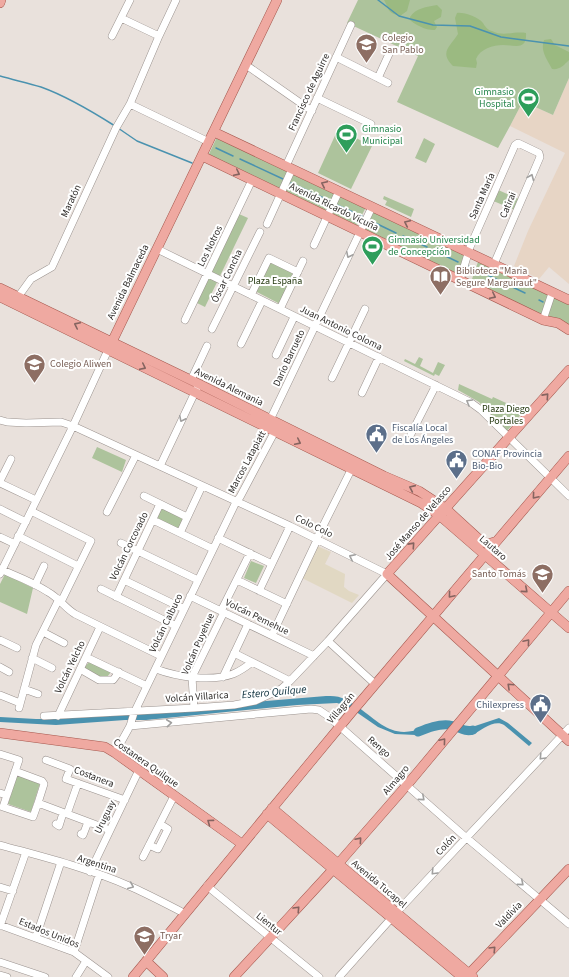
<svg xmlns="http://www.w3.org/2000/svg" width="569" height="977" viewBox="0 0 569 977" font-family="'Source Sans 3',sans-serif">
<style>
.industrial{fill:#e1d8c3}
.medical{fill:#e7d5c5}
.green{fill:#adc39c}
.forest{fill:#9bba81}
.water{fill:#4a92af}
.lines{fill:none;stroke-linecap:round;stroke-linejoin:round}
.stream{stroke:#4a92af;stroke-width:1.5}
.river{stroke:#4a92af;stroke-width:9}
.minor-casing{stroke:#9b938f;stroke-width:8}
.major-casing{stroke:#a5584e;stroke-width:10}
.minor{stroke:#fff;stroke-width:7}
.major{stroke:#efa9a1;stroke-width:9}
.oneway{stroke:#856460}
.oneway2{stroke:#a1a09f}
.labels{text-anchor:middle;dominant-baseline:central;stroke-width:4;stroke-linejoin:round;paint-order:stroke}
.education-label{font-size:10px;fill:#785e54;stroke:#fff;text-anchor:start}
.street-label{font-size:10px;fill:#2f2c2a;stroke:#fff}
.leisure-label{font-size:10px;fill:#27864d;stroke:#fff;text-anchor:start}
.park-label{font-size:10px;fill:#24380f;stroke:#fff}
.service-label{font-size:10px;fill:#4e5e75;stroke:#fff;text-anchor:start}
.water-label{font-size:11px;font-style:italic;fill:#0b2e3b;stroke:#fff}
</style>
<rect width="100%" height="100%" fill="#e9e1dc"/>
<path class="industrial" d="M317 546 331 552 325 564 345 574 344 587 349 591 359 595 352 603 302 578Z"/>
<path class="medical" d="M569 78V284L549 267 539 279 514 266 528 231 565 153 510 126 521 105 532 109 533 106 553 115Z"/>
<path class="green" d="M358 0H569V78L553 115 533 106 532 109 521 105 510 126 498 148 397 102 418 56 347 23Z
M338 129 372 146 351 189 318 173Z
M218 135 367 205 356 227 207 158Z
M424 138 435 144 426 163 415 158Z
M496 189 521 200 517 211 491 200Z
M384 196 414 209 411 217 385 205 387 201 383 199Z
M374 208 466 252 458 278 362 231Z
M239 214 248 218 205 307 195 302Z
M479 259 569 302V329L545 319 471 282Z
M269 261 294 272 280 304 255 291Z
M419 357 423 359 420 366 433 373 438 362 445 365 439 376 435 374 434 376 404 361 405 359 415 364Z
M459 384 492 399 493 397 524 411 506 432 479 402 458 390Z
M97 447 126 460 122 472 92 458Z
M161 508 184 519 179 529 157 519Z
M251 561 264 566 256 583 244 578Z
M5 574 33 588 27 614 0 602V584Z
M90 661 111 672 107 677H98L84 668Z
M17 775 40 783 31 812 8 804Z"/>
<path class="forest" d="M384 0H410L407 11 400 16C386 12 390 10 384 0Z
M437 5 442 10 441 17 434 21 437 27 435 30C428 31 415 25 410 20V17C416 8 426 7 437 5Z
M457 13C464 12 478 17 483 23 485 26 487 30 492 31 503 37 514 31 526 33 527 51 515 45 503 45 493 45 480 49 476 59L477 63 476 68 453 66C439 52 450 47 458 34L455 18Z
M551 39 555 45 569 52V60C564 65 560 70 552 69 547 59 540 51 544 40Z"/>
<path class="water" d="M326 696C332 696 337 696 342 698 348 700 353 704 358 707 383 725 393 740 426 727L430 729 429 731 416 735 395 734 378 727 349 707 337 703 297 705 146 720H125L56 725 0 722V717L36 719H50Z
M499 718 508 723 532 743 529 746 504 725C494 719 481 731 472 735L460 731 464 727 469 728Z"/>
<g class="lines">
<path class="stream" d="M378 0 399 16 433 25 470 26 501 37 569 46
M0 76C14 80 28 83 41 87 66 96 93 112 115 126
M118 128 137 141 192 163
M216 148 233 156
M240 159 283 179
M291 183 330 201
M337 205 362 216
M369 220 396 233
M403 236 427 247
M435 251 458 262
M469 266 525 293
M539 300 543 302"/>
<path class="river" d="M418 732C428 728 438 724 449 725 458 726 464 733 473 730"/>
<defs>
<path id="minor" d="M121 18 159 36
M112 36 130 0
M336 57 388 83
M246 65 312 111
M378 78 389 54
M317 98 371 124
M130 104 209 142
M286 166 351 25
M267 224 292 169
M314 245 339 191
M157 249 470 402 481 410 569 496
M460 280 470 247 515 145 518 143 539 153 540 157 494 264
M251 295 269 258 298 272
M18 297 31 279 52 267 116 128 130 104 159 36 176 0
M280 309 303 261
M185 320 252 180
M543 320 552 293
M212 329 260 232
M241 344 262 301
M276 355 294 317
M332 378 365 309
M191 380 207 346
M362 393 379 357
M0 420 7 422 26 423 61 422 73 426 290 526 387 574 328 641 290 681 281 689 255 701 234 705 194 708 44 716
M411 434 436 385
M160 466 197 388
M0 481 11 459
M0 483 36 500
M144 496 187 517
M0 509 26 522
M31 511 91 541 61 602
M107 512 136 455
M153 520 213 549
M180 533 202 486
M18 536 78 566
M0 537 15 544
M218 538 272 564
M316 540 352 468
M121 543 198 580
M0 569C16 576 33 582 48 592 59 598 65 608 75 614L161 656
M0 574 73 426 108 350
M124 580 184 609
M237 580 287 604
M35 585 44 566
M101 589 176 626
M259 591 290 526
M190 596 314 656
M116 597 160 504
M221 611 250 553
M43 632 64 643
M272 635 317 540
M0 640 17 648
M328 641 375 684
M234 653 290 681
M86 657 147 686
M32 658 52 668
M0 667 9 672
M80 669 99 680H113L119 672
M156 669C177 677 211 682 233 674 240 671 246 667 252 662
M223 677 248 624
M24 689 38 694
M0 695 20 703
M19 708 36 645 59 599
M194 708 192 677 224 612
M58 716 100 627
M130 726 311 709 319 710 328 716 462 834 569 924
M115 753 130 726 134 713 236 502 240 497 274 433 275 431 270 420 372 207
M0 754 19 760 7 795
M46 760 70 769 66 779 125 800
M15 771 42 781 44 784 38 803
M0 793 7 795 3 807 33 817 38 803 110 830
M67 814 78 783
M56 824 59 826 63 813
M81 834 83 835 88 822
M0 845C43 857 88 868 129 886 148 894 166 904 184 913
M149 845 158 849 168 829 160 824
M143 857 174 796
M90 872 139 770
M207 886 319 977
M0 887 13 891
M0 925 74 952 108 977
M0 926 26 852
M36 937 61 862
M74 952 99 875
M0 962 45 977
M0 975 7 977
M76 977 86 961
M339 977 396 913 569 728"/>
<path id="major" d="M0 3 1 0
M214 132 569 300
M202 156 543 320 558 323 569 330
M0 288 199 384 384 476 419 491 445 508 481 541 488 544 497 541
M0 297 421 503 439 515 569 628
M110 346 277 0
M569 370 387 574 569 741
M0 733 105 747 115 753 242 844
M272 808 473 977
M267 814 462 977
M146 961 163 977
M133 977 351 713 569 456
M234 977 338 864 407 785 569 591
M466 977 569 869"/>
</defs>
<use href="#minor" class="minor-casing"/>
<use href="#major" class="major-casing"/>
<use href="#minor" class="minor"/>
<use href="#major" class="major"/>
</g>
<defs><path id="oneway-chevron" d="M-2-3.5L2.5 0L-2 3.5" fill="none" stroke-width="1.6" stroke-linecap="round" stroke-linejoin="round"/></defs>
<g class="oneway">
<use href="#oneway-chevron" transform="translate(237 173) rotate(26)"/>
<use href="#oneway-chevron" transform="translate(324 184) rotate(-155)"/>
<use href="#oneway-chevron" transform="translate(407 223) rotate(-155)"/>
<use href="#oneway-chevron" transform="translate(493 296) rotate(26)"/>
<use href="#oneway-chevron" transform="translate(77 325) rotate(-154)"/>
<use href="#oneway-chevron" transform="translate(143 367) rotate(26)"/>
<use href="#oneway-chevron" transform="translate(546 396) rotate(-48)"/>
<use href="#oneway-chevron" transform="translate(298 442) rotate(26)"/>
<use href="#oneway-chevron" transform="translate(412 488) rotate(-156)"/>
<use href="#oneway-chevron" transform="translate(535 496) rotate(130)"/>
<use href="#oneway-chevron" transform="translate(412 545) rotate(-48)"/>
<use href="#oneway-chevron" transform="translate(525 590) rotate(41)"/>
<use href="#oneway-chevron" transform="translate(451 595) rotate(130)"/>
<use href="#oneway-chevron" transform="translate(527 642) rotate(-50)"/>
<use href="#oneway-chevron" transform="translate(510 686) rotate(-137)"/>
<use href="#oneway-chevron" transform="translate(443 741) rotate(-50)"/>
<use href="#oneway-chevron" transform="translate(210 822) rotate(-144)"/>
<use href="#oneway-chevron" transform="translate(359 840) rotate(-49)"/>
<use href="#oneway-chevron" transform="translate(297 909) rotate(-47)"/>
<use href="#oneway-chevron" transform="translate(493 949) rotate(-46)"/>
</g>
<g class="oneway2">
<use href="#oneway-chevron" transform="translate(531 177) rotate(-67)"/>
<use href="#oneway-chevron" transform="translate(349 255) rotate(116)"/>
<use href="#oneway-chevron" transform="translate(469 402) rotate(-150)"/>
<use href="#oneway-chevron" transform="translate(182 419) rotate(116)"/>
<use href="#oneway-chevron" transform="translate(352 557) rotate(-154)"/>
<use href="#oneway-chevron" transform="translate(169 723) rotate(-6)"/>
<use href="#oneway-chevron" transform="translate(542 757) rotate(133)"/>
<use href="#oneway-chevron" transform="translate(422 798) rotate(41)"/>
<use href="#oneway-chevron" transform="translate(434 872) rotate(133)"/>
<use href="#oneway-chevron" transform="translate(521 883) rotate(40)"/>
<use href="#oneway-chevron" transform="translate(131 886) rotate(23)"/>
</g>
<defs>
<symbol id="school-pin" viewBox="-11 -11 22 30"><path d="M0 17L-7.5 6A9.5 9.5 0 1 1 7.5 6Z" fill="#8d6e63" stroke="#fff"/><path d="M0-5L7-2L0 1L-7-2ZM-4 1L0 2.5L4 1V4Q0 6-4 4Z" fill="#fff"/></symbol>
<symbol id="stadium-pin" viewBox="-11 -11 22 30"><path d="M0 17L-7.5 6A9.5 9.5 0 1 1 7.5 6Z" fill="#2e9e5b" stroke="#fff"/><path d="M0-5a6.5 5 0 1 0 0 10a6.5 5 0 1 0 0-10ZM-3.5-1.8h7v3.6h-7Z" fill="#fff"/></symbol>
<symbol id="library-pin" viewBox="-11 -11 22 30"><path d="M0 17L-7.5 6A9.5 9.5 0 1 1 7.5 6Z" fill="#8d6e63" stroke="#fff"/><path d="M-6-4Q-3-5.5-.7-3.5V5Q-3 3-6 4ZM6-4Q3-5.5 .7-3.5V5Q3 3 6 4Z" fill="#fff"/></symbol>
<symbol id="civic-pin" viewBox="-11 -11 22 30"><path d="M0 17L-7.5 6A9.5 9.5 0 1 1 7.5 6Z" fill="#5c6f8a" stroke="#fff"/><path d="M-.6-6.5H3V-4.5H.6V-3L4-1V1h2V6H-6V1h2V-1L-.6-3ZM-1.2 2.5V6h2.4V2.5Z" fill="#fff"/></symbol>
<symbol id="university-pin" viewBox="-11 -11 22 30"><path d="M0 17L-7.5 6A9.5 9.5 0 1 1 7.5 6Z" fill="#8d6e63" stroke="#fff"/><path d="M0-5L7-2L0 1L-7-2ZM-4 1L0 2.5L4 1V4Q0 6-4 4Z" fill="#fff"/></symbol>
</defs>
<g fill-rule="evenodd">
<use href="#school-pin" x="354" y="32" width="25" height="34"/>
<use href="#stadium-pin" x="516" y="86" width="25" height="34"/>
<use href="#stadium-pin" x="334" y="122" width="25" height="34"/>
<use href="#stadium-pin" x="360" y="234" width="25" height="34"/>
<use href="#library-pin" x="428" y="264" width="25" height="34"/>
<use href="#school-pin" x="22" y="352" width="25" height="34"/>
<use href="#civic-pin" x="364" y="422" width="25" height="34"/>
<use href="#civic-pin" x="444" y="448" width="25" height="34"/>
<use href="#university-pin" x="530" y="562" width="25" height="34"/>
<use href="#civic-pin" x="528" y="692" width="25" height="34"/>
<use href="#school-pin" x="132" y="924" width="25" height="34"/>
</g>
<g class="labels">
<g class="education-label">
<text x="382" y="38">Colegio<tspan x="382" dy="12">San Pablo</tspan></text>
<text x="456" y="271">Biblioteca "Maria<tspan x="456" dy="12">Segure Marguiraut"</tspan></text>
<text x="50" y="364">Colegio Aliwen</text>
<text x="526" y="574" text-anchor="end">Santo Tomás</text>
<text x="160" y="936">Tryar</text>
</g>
<g class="street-label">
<text transform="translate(309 92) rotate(-65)">Francisco de Aguirre</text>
<text transform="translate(482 196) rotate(-66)">Santa María</text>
<text transform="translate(71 201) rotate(-65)">Maratón</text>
<text transform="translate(508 205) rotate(-67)">Catirai</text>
<text transform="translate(334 207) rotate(26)">Avenida Ricardo Vicuña</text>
<text transform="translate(210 246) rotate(-64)">Los Notros</text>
<text transform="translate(227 276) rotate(-64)">Óscar Concha</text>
<text transform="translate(128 282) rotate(-64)">Avenida Balmaceda</text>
<text transform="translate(341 328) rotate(26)">Juan Antonio Coloma</text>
<text transform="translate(289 358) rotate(-65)">Darío Barrueto</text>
<text transform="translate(229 387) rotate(26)">Avenida Alemania</text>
<text transform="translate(247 462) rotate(-62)">Marcos Latapiatt</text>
<text transform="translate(418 523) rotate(-49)">José Manso de Velasco</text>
<text transform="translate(314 526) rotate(26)">Colo Colo</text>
<text transform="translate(129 546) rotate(-64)">Volcán Corcovado</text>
<text transform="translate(493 548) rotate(41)">Lautaro</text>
<text transform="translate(257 617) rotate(26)">Volcán Pemehue</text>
<text transform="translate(166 623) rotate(-64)">Volcán Calbuco</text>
<text transform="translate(198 644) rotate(-66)">Volcán Puyehue</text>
<text transform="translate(70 667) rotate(-64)">Volcán Yelcho</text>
<text transform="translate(197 697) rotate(-4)">Volcán Villarica</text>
<text transform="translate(341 708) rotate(-50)">Villagrán</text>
<text transform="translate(379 747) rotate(41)">Rengo</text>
<text transform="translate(146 763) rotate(35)">Costanera Quilque</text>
<text transform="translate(94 777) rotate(21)">Costanera</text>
<text transform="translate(396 780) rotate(-50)">Almagro</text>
<text transform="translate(105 817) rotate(-64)">Uruguay</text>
<text transform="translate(446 845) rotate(-47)">Colón</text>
<text transform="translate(97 864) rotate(18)">Argentina</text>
<text transform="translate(379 884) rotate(40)">Avenida Tucapel</text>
<text transform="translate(509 915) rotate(-46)">Valdivia</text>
<text transform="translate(269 924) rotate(39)">Lientur</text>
<text transform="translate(49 933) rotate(22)">Estados Unidos</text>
</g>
<g class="leisure-label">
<text x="514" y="92" text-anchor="end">Gimnasio<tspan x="514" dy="12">Hospital</tspan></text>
<text x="362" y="129">Gimnasio<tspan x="362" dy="12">Municipal</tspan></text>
<text x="388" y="240">Gimnasio Universidad<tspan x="388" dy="12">de Concepción</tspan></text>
</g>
<g class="park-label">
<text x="275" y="281">Plaza España</text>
<text x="506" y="409">Plaza Diego<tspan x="506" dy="12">Portales</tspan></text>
</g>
<g class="service-label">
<text x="392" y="428">Fiscalía Local<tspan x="392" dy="12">de Los Ángeles</tspan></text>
<text x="472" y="454">CONAF Provincia<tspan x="472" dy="12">Bio-Bio</tspan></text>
<text x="524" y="705" text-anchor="end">Chilexpress</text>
</g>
<g class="water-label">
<text transform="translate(274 692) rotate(-5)">Estero Quilque</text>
</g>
</g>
</svg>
